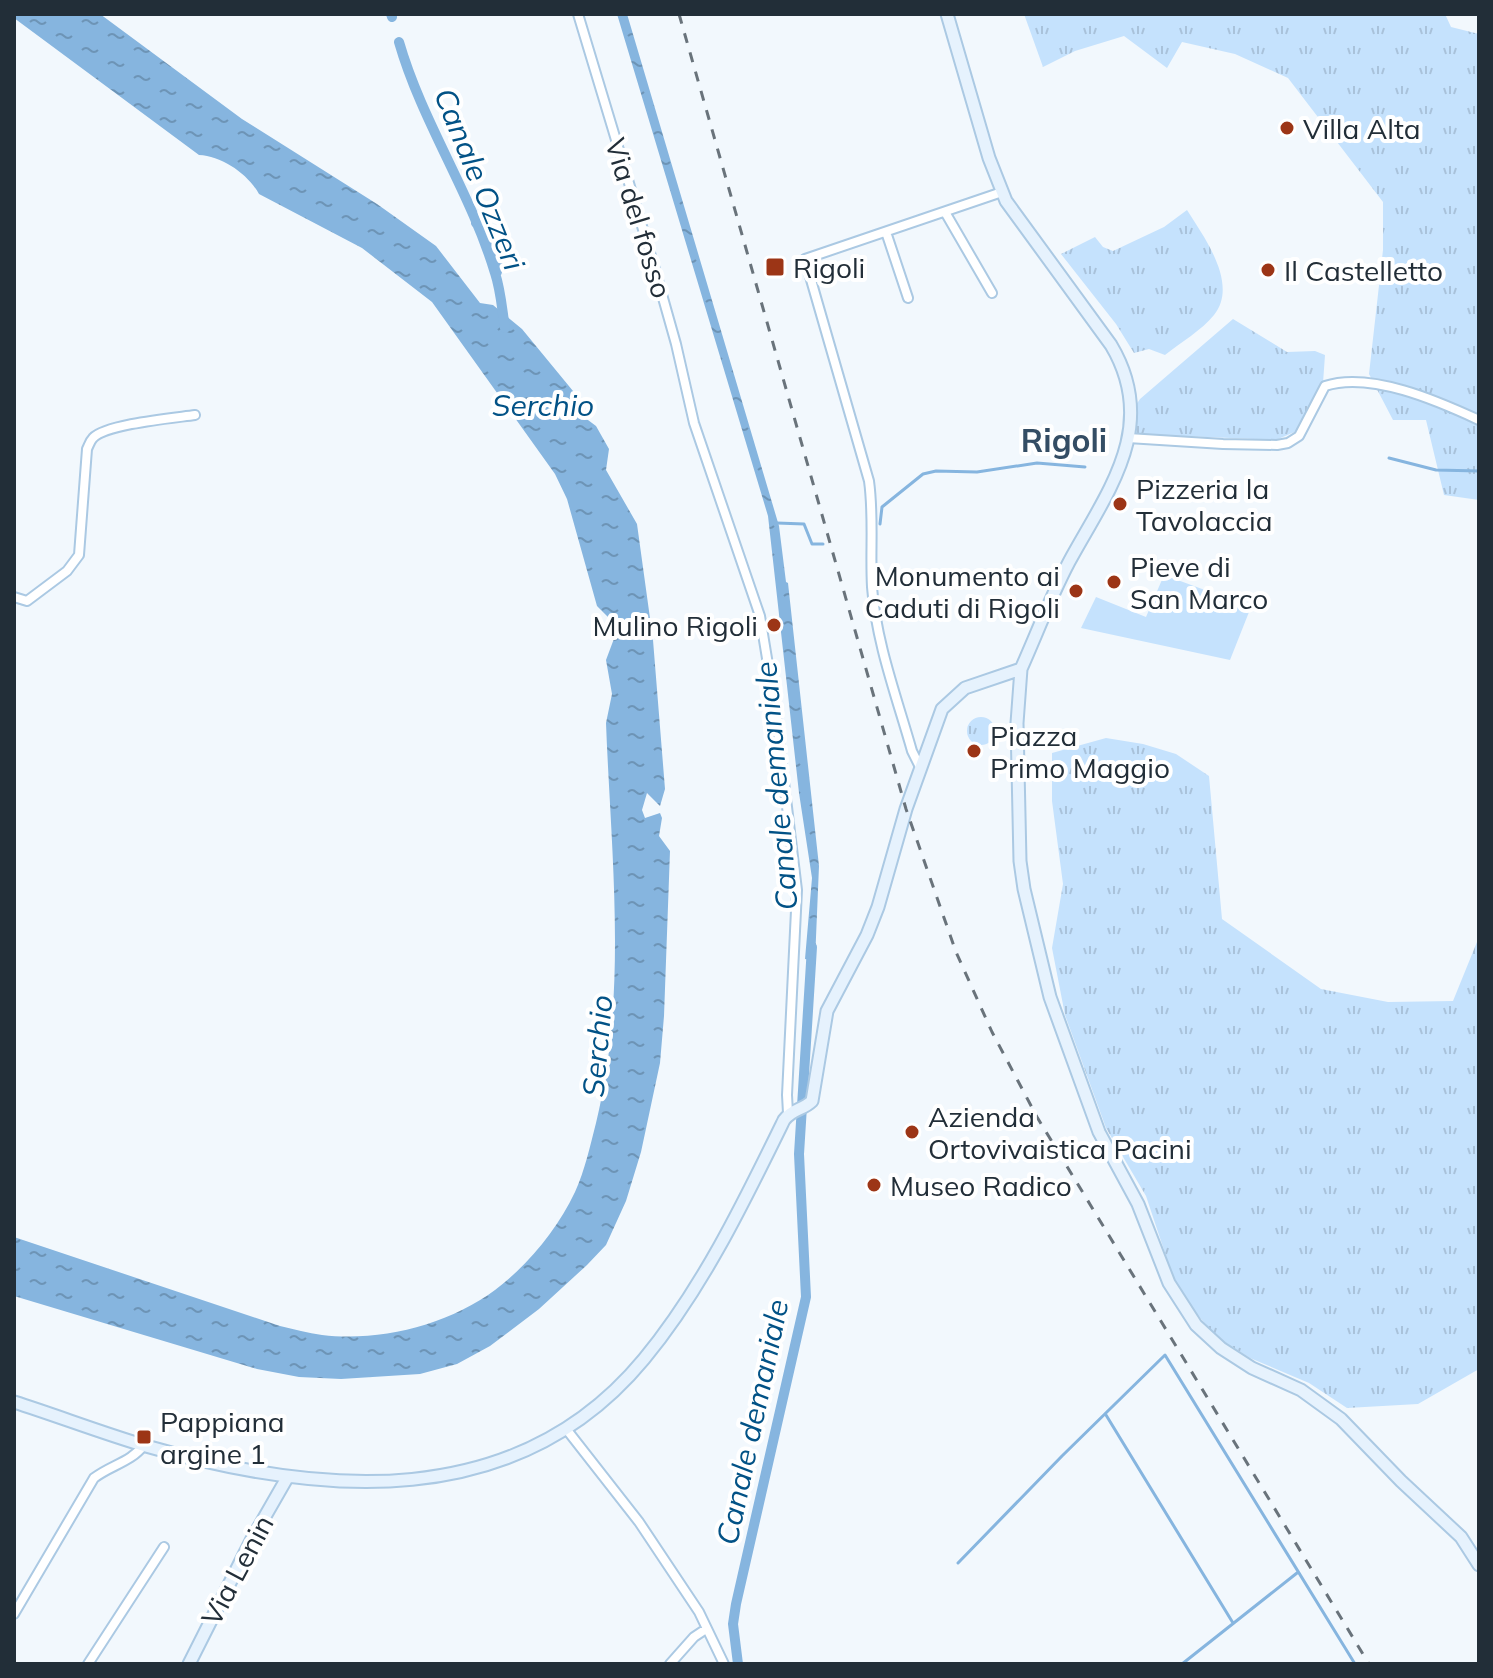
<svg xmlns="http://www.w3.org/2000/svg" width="1493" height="1678" viewBox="0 0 1493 1678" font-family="Mulish,sans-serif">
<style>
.grass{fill:url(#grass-tufts)}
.garden{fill:#c5e2fd}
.water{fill:url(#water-ripples)}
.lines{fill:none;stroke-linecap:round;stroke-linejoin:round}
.stream{stroke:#86b5df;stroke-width:3}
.canal{stroke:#86b5df;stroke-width:10}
.street-casing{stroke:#abc9e3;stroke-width:12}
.secondary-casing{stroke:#abc9e3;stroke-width:15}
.street{stroke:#fff;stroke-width:8}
.secondary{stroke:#e6f2fd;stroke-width:11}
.rail{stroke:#69737b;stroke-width:3;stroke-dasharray:10 10;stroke-linecap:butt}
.poi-dot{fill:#9c3516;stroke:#fff;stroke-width:3}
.labels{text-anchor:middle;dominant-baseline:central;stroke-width:8;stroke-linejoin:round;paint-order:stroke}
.poi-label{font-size:28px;fill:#222e38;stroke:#fff;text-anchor:start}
.street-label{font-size:28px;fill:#222e38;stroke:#fff}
.water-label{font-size:30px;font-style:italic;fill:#025286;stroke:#fff}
.quarter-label{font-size:32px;font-weight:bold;fill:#344d64;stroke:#fff}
</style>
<defs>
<pattern id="grass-tufts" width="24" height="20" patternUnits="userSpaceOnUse" patternTransform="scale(2)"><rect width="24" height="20" fill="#c5e2fd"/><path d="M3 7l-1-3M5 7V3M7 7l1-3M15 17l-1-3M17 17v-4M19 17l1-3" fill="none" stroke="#a9c2da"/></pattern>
<pattern id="water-ripples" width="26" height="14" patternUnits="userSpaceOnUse" patternTransform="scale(2)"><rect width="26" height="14" fill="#86b5df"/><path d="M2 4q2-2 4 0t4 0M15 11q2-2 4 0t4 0" fill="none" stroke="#6d94b6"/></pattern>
</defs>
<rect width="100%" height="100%" fill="#f2f8fd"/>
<path class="grass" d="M1024 14H1445L1451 27 1479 34V500L1444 495 1426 420H1393L1369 374 1383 250V202L1288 78 1235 54 1182 42 1167 68 1124 36 1075 51 1043 67Z
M1187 210C1204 237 1239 284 1214 315 1202 330 1180 343 1165 355L1149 349 1134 353 1116 324 1061 254 1095 237 1103 247 1113 251 1164 227Z
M1233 319 1287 352 1315 351 1325 355 1323 383 1299 430 1276 440 1135 434 1136 405 1140 399Z
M967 731a14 14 0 1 1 28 0a14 14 0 1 1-28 0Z
M1106 738 1143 744 1176 754 1209 776 1222 919 1321 989 1388 1002 1453 1001 1479 937V1369L1418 1404 1347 1408 1309 1383 1250 1358 1215 1336 1193 1309 1174 1280 1146 1196 1106 1128 1065 1015 1052 948 1063 884 1052 801V753Z"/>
<path class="garden" d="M1164 575 1251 607 1230 660 1081 628 1096 597 1146 617Z"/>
<path class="water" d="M14 14H100L242 119 377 204 436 246 480 303 493 305 522 329 573 391 576 411 596 426 609 449 606 470 637 524 653 640 665 789 660 806 647 793 642 810 645 818 660 813 662 818 659 836 670 851 664 1016 660 1063 641 1152 626 1201 606 1245 587 1265 539 1309 490 1346 457 1364 420 1374 341 1379 299 1377 257 1369 14 1296V1237L280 1326C294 1329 308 1333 322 1335 380 1342 448 1325 495 1290 528 1265 557 1230 575 1192 585 1170 590 1146 596 1123 628 993 611 855 606 723L612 694 606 660 615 636 610 619 597 606 567 499 555 474 432 302 362 248 259 194C248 174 222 156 199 155L14 18Z
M617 14H627L779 526 786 582 788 583 819 866 815 961 805 959 812 878 799 793 768 516Z"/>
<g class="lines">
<path class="stream" d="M1389 458 1436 470 1479 471
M777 523 804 524 812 544H823
M880 524 882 507 923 474 936 471 977 472 1037 463 1085 467
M1106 1415 1233 1623
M958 1563 1062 1456 1165 1355 1355 1664
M1182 1664 1297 1573"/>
<path class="canal" d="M391 14 392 17
M399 42C422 122 471 193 495 273 501 291 502 310 505 328
M476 223C494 231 499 253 497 272
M738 1664 733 1624 736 1604 806 1297 799 1154 812 947"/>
<defs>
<path id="street" d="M578 14 654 266 676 344 694 423 760 616 775 707 797 890 787 1095 788 1113
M945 212 992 293
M886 232 908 298
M1128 438 1223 444 1277 445 1288 443 1299 436 1325 386C1370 371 1438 401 1479 420
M14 597 27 601 67 571 79 555 87 449C89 445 90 441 93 438 106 424 174 418 195 415
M920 767 912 751C897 698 876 642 872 587 870 551 874 517 869 481L805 259 1002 192
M567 1430 639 1522 699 1612 724 1664
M14 1614 94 1478C111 1465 131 1462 144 1445
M88 1664 164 1547
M670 1664 694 1637 706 1629"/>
<path id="secondary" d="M947 14 989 158 1006 201 1111 345C1160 427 1107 492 1069 562 1051 596 1037 633 1021 669L1017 723 1020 861 1024 889 1050 997 1099 1132 1138 1204 1169 1283 1196 1325 1221 1348 1252 1368 1301 1390 1341 1419 1401 1481 1461 1537 1479 1565
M14 1402C58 1416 102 1433 146 1446 320 1496 516 1514 644 1359 702 1289 744 1202 784 1120 792 1109 803 1110 812 1101L827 1011 867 935 878 907 906 809 942 709 965 688 1021 669
M189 1664 252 1539 287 1478"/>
</defs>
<use href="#street" class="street-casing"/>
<use href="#secondary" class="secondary-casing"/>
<use href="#street" class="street"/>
<use href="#secondary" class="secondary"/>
<path class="rail" d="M679 14 906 809 956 952 992 1032 1037 1117 1369 1664"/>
</g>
<g class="poi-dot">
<circle cx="1287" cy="128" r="8"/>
<rect x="765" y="257" width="20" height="20" rx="4"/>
<circle cx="1268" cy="270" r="8"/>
<circle cx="1120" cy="504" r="8"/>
<circle cx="1114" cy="582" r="8"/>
<circle cx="1076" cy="591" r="8"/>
<circle cx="774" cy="625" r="8"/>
<circle cx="974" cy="751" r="8"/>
<circle cx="912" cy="1132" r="8"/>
<circle cx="874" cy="1185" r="8"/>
<rect x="136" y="1429" width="16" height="16" rx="4"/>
</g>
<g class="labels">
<g class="poi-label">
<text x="1303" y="128">Villa Alta</text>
<text x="793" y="267">Rigoli</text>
<text x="1284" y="270">Il Castelletto</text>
<text x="1136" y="488">Pizzeria la<tspan x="1136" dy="32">Tavolaccia</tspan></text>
<text x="1130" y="566">Pieve di<tspan x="1130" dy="32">San Marco</tspan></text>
<text x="1060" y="575" text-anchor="end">Monumento ai<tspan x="1060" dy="32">Caduti di Rigoli</tspan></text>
<text x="758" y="625" text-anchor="end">Mulino Rigoli</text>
<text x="990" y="735">Piazza<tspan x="990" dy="32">Primo Maggio</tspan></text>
<text x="928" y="1116">Azienda<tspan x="928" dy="32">Ortovivaistica Pacini</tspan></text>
<text x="890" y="1185">Museo Radico</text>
<text x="160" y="1421">Pappiana<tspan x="160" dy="32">argine 1</tspan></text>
</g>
<g class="street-label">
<text transform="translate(639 218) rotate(73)">Via del fosso</text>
<text transform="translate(237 1570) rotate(-62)">Via Lenin</text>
</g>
<g class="water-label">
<text transform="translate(480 179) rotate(68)">Canale Ozzeri</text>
<text x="543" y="405">Serchio</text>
<text transform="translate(776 786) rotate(-95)">Canale demaniale</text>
<text transform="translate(597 1046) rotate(-85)">Serchio</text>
<text transform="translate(752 1422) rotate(-78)">Canale demaniale</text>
</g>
<g class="quarter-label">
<text x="1064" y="440">Rigoli</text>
</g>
</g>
<rect width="1493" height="1678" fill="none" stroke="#222e38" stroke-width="32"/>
</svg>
